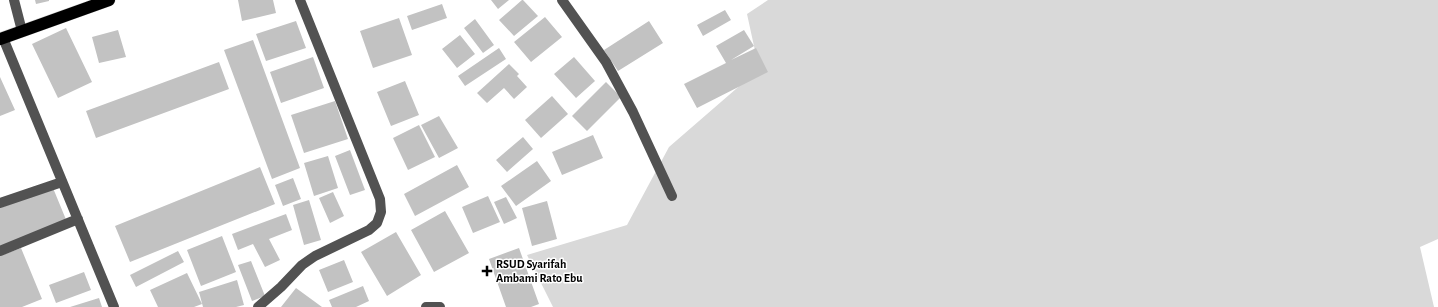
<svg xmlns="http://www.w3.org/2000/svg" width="1438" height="307" viewBox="0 0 1438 307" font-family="'Alegreya Sans',sans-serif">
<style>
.green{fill:#d9d9d9}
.building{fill:#c2c2c2}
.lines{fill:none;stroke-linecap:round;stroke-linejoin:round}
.highway-casing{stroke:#dbdbdb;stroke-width:13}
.minor{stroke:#525252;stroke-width:10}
.highway{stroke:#000;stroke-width:12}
.poi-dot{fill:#000;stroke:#fff;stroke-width:1.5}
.labels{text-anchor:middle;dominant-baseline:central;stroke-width:3;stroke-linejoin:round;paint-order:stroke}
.poi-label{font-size:12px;font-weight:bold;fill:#000;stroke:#fff;text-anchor:start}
</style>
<rect width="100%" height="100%" fill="#fff"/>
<path class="green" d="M768 0H1438V239L1420 247 1434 307H553L527 255 627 225 669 147 759 69 747 14Z"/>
<path class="building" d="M35 0H49V1L36 4Z
M238 0H273L276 13 242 21Z
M491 0H509L498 9Z
M522 0H523L538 16 514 36 499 20Z
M442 4 447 18 412 30 407 16Z
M725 10 731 20 703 36 697 25Z
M545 17 562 37 531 62 514 42Z
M399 18 412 55 373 68 360 31Z
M475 19 494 45 483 53 464 28Z
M296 21 306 48 266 61 256 34Z
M649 21 663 43 618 71 604 50Z
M66 28 92 82 58 98 32 44Z
M118 30 126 57 99 63 92 37Z
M744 30 754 46 731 60 756 48 768 72 697 108 684 84 726 63 716 46Z
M460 35 475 54 457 68 442 49Z
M253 40 300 168 272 179 224 50Z
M499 48 506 59 465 86 458 76Z
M313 57 324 88 281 103 270 72Z
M574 57 595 81 576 98 554 74Z
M219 62 229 89 96 138 86 111Z
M509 64 519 74 517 76 527 87 514 99 504 88 487 103 477 93Z
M0 77 15 110 0 116Z
M405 81 419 115 391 126 377 92Z
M606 82 621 97 587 131 572 116Z
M552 96 568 114 541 138 525 120Z
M335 101 348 139 304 153 291 115Z
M439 116 458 148 439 158 421 125Z
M419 125 435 157 408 170 393 138Z
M593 135 603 158 562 175 552 152Z
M523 137 533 149 507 172 496 160Z
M350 150 365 190 350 195 335 156Z
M328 156 338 188 314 196 304 163Z
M537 161 551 181 516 206 501 186Z
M457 165 469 187 415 216 404 194Z
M260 167 275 204 130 262 115 226Z
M293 178 301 199 283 206 275 185Z
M53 188 67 222 0 248V208Z
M333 192 344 216 330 223 319 198Z
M488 196 500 222 473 233 462 207Z
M506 197 517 218 504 224 494 202Z
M309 200 321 240 304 245 293 205Z
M547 201 557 239 532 246 522 208Z
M445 211 469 253 434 272 411 230Z
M286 214 292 230 269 239 280 260 265 267 253 244 238 250 232 234Z
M396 232 421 275 387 296 361 252Z
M222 236 236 272 201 286 187 250Z
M21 248 42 299 22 307H0V256Z
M519 248 539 304 531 307H506L489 259Z
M178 251 184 262 136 287 130 275Z
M344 260 353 282 328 292 319 270Z
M251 261 265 296 252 301 238 265Z
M84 272 91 290 56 303 49 285Z
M187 273 202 304 194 307H158L150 290Z
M237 280 244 305 236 307H203L199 292Z
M363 286 369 301 356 307H332L329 300Z
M296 288 322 307H281Z
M99 298 102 307H70Z"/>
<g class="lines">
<defs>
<path id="highway" d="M0 39 109 0"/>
</defs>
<use href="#highway" class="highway-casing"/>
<path class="minor" d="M14 0 22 31
M562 0 606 62 633 112 672 196
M3 38 114 307
M0 203 62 182
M0 251 78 219
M258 307 281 287 302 265 315 256 369 230 377 223 381 212 380 199 300 0
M426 307H440"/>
<use href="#highway" class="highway"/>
</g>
<path class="poi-dot" d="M485 265h4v4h4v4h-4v4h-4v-4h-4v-4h4z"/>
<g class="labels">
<g class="poi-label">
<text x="496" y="264">RSUD Syarifah<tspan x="496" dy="14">Ambami Rato Ebu</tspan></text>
</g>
</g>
</svg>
